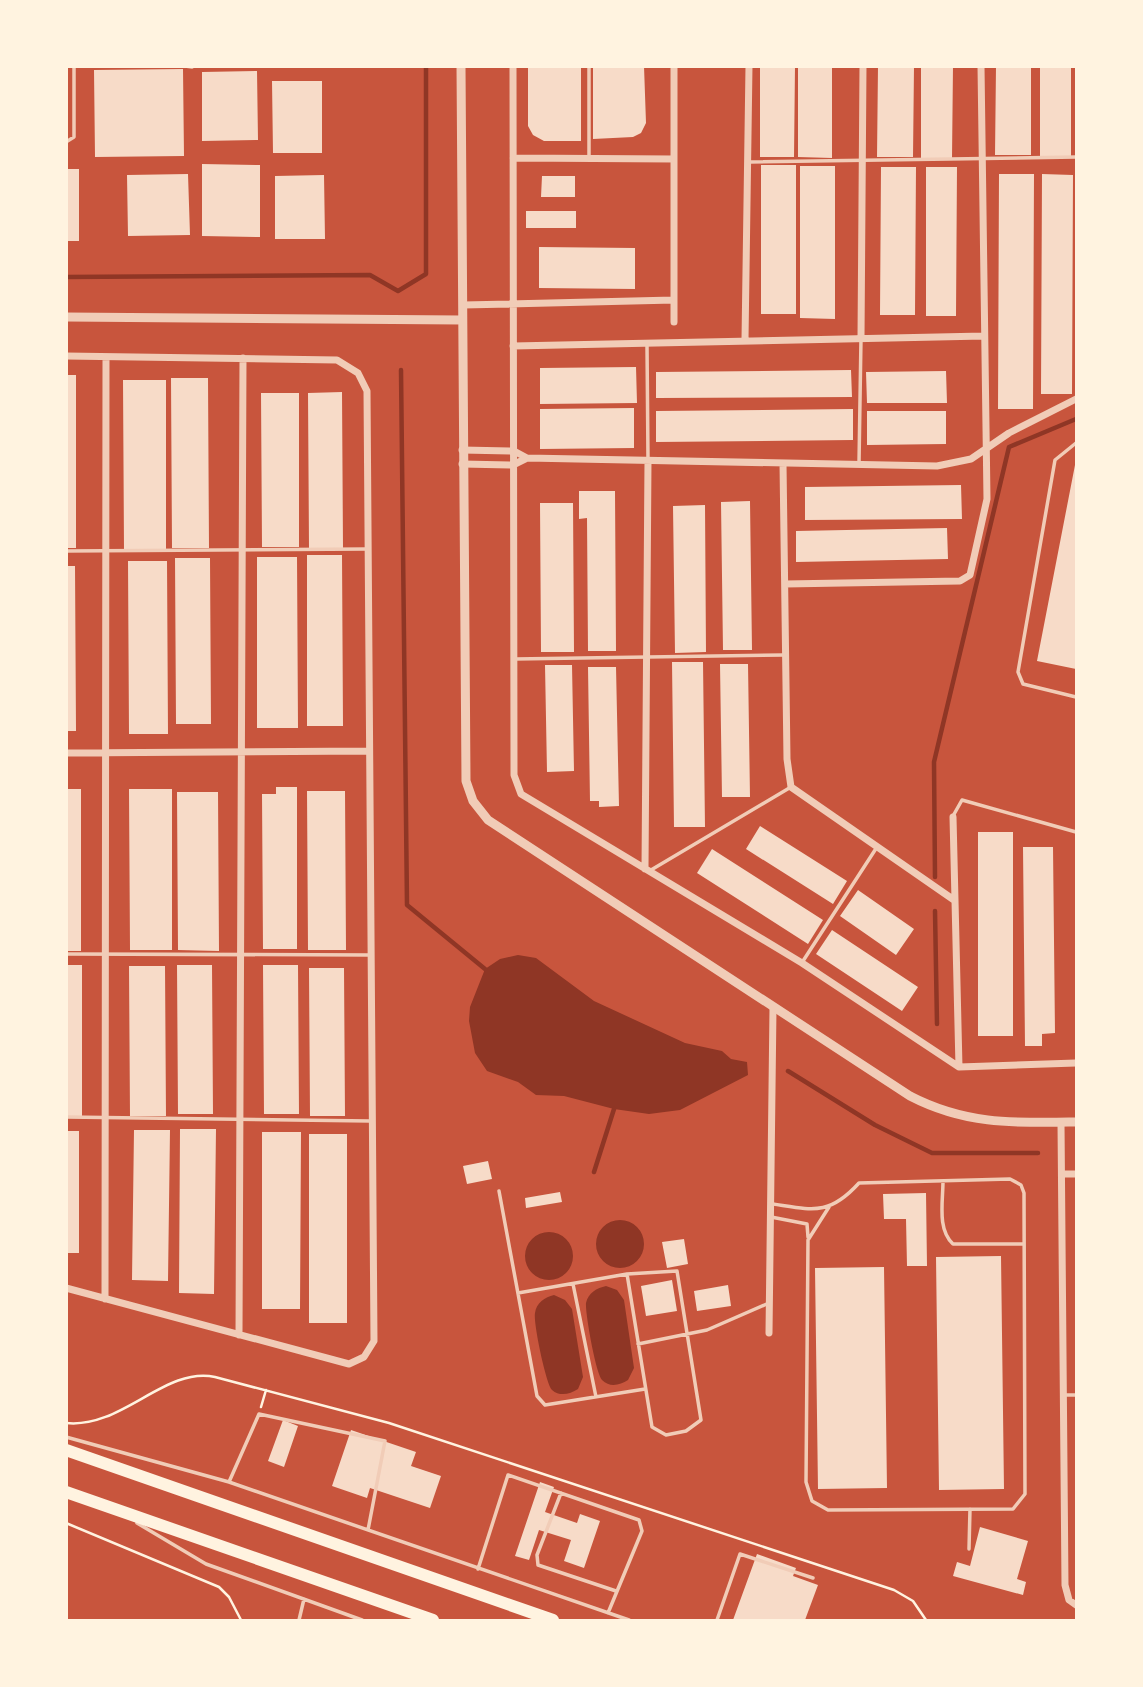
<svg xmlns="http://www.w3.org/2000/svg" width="1143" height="1687" viewBox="0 0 1143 1687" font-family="'Work Sans',sans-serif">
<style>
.water{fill:#8f3625}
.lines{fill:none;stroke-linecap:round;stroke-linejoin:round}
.stream{stroke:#8f3625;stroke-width:4.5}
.building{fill:#f7dbc8}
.path{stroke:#fff3e0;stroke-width:2.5}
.service{stroke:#f1ccb7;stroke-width:3.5}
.minor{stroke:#f1ccb7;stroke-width:7}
.tertiary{stroke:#f1ccb7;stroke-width:9}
.motorway{stroke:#fff3e0;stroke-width:12}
</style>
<rect width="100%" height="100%" fill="#c8553d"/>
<path class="water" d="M518 955 536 958 594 1001 685 1043 722 1051 731 1059 747 1062 748 1075 680 1110 649 1114 614 1109 564 1096 536 1095 518 1082 487 1071 475 1053 469 1021 470 1007 485 969 500 959Z
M596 1244a24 24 0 1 1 48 0a24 24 0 1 1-48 0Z
M525 1256a24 24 0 1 1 48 0a24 24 0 1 1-48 0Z
M606 1286 617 1290 624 1300 634 1368 628 1380C620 1385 610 1388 602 1380 596 1374 585 1313 586 1303 588 1293 597 1288 606 1286Z
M554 1295 565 1300 572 1309 583 1377 578 1389C570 1394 560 1397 552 1390 546 1384 533 1322 535 1313 536 1303 545 1297 554 1295Z"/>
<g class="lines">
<path class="stream" d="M66 277 370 275 398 291 426 274V66
M401 370 407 905 485 969
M935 877 934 762 1009 447 1076 419
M935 911 937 1024
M788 1071 875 1125 932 1153H1038
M594 1172 614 1109"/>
</g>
<path class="building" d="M528 66H581V141H544L533 135 528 126Z
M593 66H644L646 123 641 133 633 137 593 139Z
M760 66H795L794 157H760Z
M798 66H832V158L798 157Z
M878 66H914L913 157H877Z
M921 66H953L952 158H921Z
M996 66H1031V155H995Z
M1040 66H1071V157H1040Z
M183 69 184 156 95 157 94 70Z
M257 71 258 140 202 141V72Z
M272 81H322V153H273Z
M202 164 260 165V237L202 236Z
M761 165H796V314H761Z
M800 166H835V319L800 318Z
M881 167H916L915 315H880Z
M926 167H957L956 316H926Z
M66 169H79V241H66Z
M188 174 190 235 128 236 127 175Z
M999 174H1034L1033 409H998Z
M1042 174 1073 175 1072 394H1041Z
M324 175 325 239H275V176Z
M542 176H575V197H541Z
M526 211H576V228H526Z
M539 247 635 248V289L539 288Z
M636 367 637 403 540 404V368Z
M851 370 852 397 656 398V372Z
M946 371 947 403H867L866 372Z
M66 375H76V548H66Z
M171 378H208L209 548H172Z
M123 380H166V549H124Z
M342 392 343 548H309L308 393Z
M261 393H299V547H262Z
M634 408V448L540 449V409Z
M853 409V440L656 442V411Z
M867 411H946V444L867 445Z
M1075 465H1076V669L1037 661Z
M961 485 962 519 805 520V487Z
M579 491H615L616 651H588L587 518 579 519Z
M750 501 752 650H723L721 502Z
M540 503H573L574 652H541Z
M705 505 706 652 675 653 673 506Z
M947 528 948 559 796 562V531Z
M307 555H342L343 726H307Z
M257 557H297L298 728H257Z
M175 558H210L211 724H176Z
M128 561H167L168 734H129Z
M66 566H75L76 731H66Z
M672 662H703L705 827H674Z
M720 664H748L750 797H722Z
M545 665H572L574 771 547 772Z
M588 667H616L619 806 599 807V801H590Z
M276 787H297V949H263L262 794H276Z
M66 789H81V951H66Z
M129 789H172V950H130Z
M307 791H345L346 950H308Z
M177 792H218L219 951 178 950Z
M760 826 847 881 833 904 746 849Z
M978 832H1013V1036H978Z
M1023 847H1053L1055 1033 1042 1034V1046H1025Z
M712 849 823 920 808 944 697 873Z
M858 890 914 929 896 955 840 916Z
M832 930 918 987 902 1011 816 954Z
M66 965H82V1116H66Z
M177 965H212L213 1114H178Z
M263 965H298L299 1114H264Z
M129 966H165L166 1116H130Z
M309 968H344L345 1116H310Z
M180 1129H216L214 1294 179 1293Z
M134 1130H170L168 1281 132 1280Z
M66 1131H79V1253H66Z
M262 1132H301L300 1309H262Z
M309 1134H347V1323H309Z
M488 1161 492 1179 467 1184 463 1166Z
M560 1192 562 1202 526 1208 525 1198Z
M926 1193 927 1266H907L906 1219H884L883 1194Z
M684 1239 688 1264 667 1268 662 1242Z
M1001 1256 1004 1489 939 1490 936 1257Z
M884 1267 887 1488 818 1489 815 1268Z
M672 1280 677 1311 646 1316 641 1286Z
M728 1285 731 1306 697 1311 694 1291Z
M283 1420 298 1426 284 1467 268 1461Z
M351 1430 416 1452 411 1466 441 1476 430 1508 370 1488 367 1498 332 1486Z
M540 1482 554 1487 545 1512 577 1523 580 1514 600 1521 584 1568 564 1561 571 1540 539 1530 529 1560 515 1556Z
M980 1527 1028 1541 1017 1579 1026 1582 1023 1595 953 1576 957 1562 970 1566Z
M757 1554 796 1568 793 1576 818 1585 805 1620H733Z"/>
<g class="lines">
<path class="path" d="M261 1407 266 1390
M66 1423C122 1429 165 1366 215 1377L389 1423 894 1590 913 1601 926 1620
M66 1523 219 1587 229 1597 241 1620"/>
<path class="service" d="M185 66 192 67
M66 142 74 137V66
M589 158V66
M750 162 1076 157
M647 345 648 460
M1076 443 1055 460 1018 672 1023 684 1076 697
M859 463 861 338
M66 551 367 549
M515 659 784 655
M953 816 962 800 1076 832
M651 870 791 787
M66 954 370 955
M803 961 877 847
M66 1117 370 1121
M943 1181C943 1202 937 1229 953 1244H1024
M499 1191 537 1396 545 1405 645 1389
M773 1204C813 1210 829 1216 859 1183L1010 1179 1021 1185 1024 1193 1025 1494 1013 1509 828 1510 812 1501 806 1482 808 1240 829 1207
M771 1217 807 1224 808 1237
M573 1284 596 1397
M518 1293 627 1274 677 1271 701 1420 686 1431 666 1435 652 1427 627 1274
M638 1344 707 1330 769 1303
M1065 1395H1076
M66 1437 229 1482 629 1620
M229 1482 259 1414 385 1441 368 1530
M561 1493 537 1555 538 1565 616 1591
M137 1523 206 1564 362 1620
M969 1549 970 1509
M478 1569 508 1475 639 1520 642 1531 608 1613
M299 1620 304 1599
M717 1620 740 1554 813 1578"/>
<path class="minor" d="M513 66 514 775 521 794 802 963 959 1067 1076 1063
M513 158 674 159
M463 305 674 300
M674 322V66
M861 338 863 66
M745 340 749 66
M513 346 984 336
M66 356 337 360 358 373 367 391 374 1341 364 1357 349 1364 66 1288
M462 450 514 451 527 458
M783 463 787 759 791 787 954 900
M462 464 513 465 527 458 937 466 971 459 1009 433 1076 399
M785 584 960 581 970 575 987 499 981 66
M66 753 369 751
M953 817 959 1067
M645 869 648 461
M1061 1123 1065 1585 1069 1600 1076 1605
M1062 1174H1076
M105 1299 106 357
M769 1333 773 1008
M239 1335 243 358"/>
<path class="tertiary" d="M461 66 466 781 473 801 488 820 910 1096C966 1125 1014 1123 1076 1122
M66 317 462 320"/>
<path class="motorway" d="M66 1450 553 1620
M66 1492 433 1620"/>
</g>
<rect width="1143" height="1687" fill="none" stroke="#fff3e0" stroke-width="136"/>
</svg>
